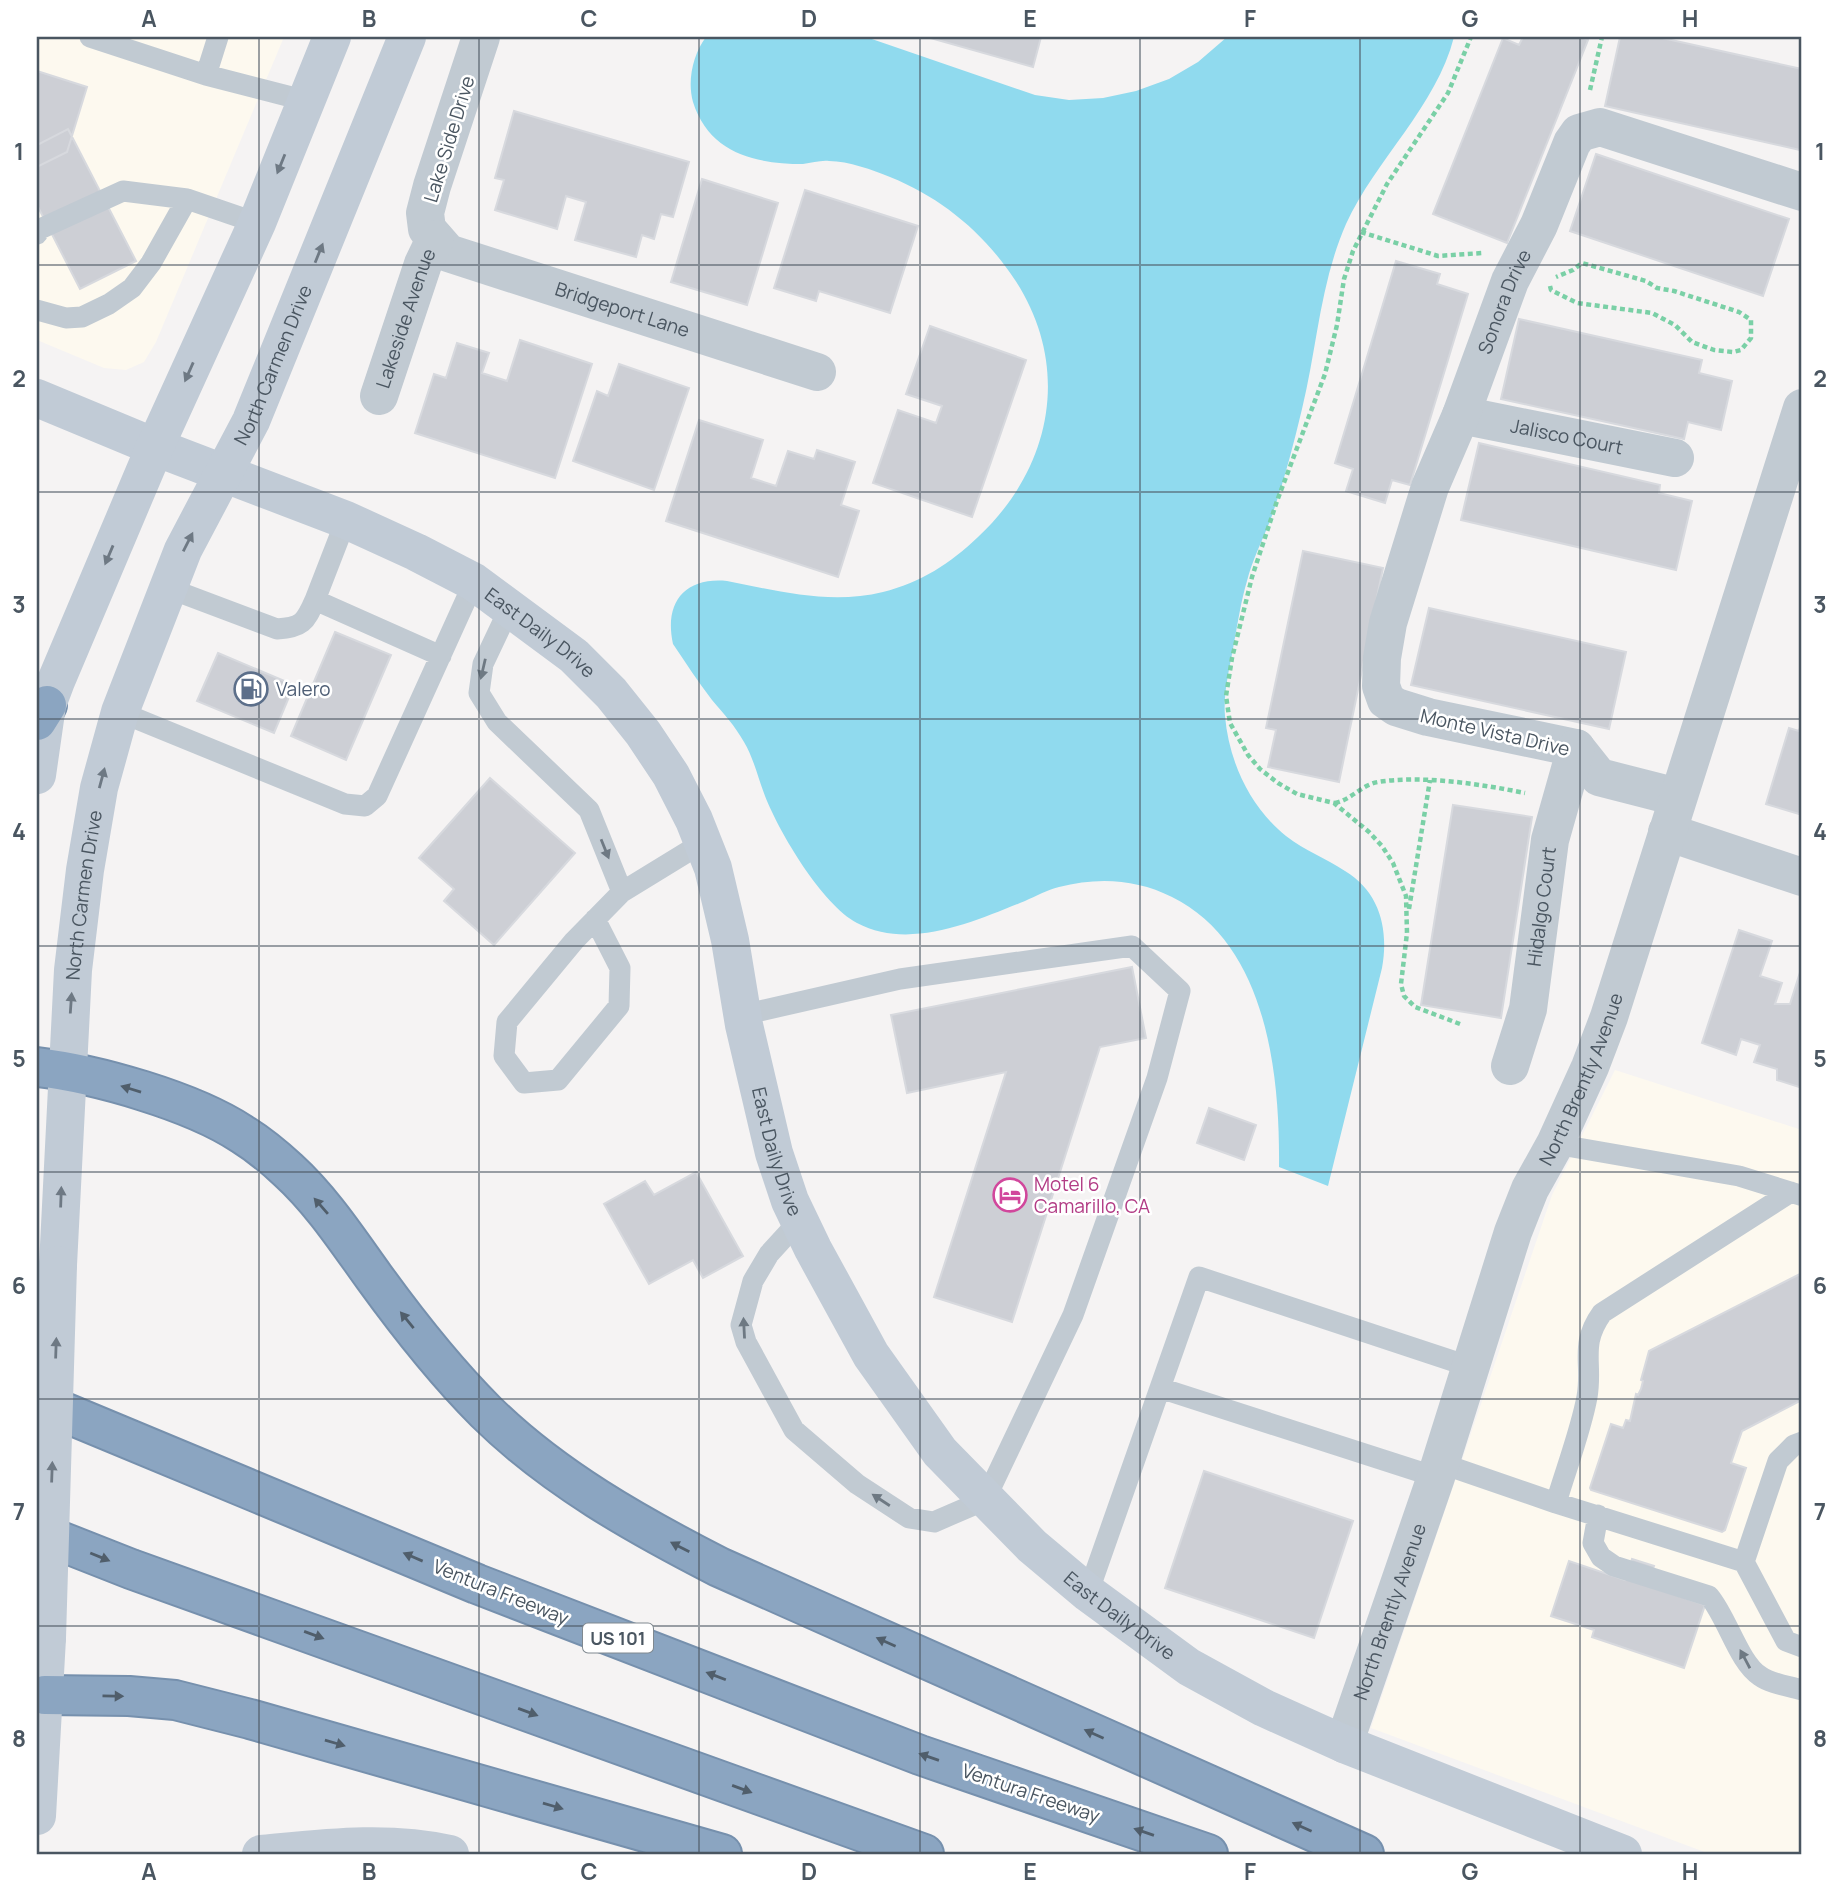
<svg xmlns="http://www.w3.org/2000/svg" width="1839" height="1891" viewBox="0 0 1839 1891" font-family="Manrope,sans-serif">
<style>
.commercial{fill:#fdf9ef}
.water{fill:#90daee}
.building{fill:#cdcfd5;stroke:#d7d9de;stroke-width:2}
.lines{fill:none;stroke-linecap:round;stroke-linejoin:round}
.highway-casing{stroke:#7690ad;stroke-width:42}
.path{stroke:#7ad0a6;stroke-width:4.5;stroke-dasharray:5 3.5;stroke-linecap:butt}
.lane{stroke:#c1cad2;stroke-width:21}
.street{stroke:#c1cad2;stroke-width:38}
.secondary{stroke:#c1cbd6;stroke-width:38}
.highway{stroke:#8ba5c1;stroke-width:38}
.secondary-bridge{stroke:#c1cbd6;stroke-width:38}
.oneway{fill:#6e7984}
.oneway2{fill:#6e7983}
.oneway3{fill:#505e6b}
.grid{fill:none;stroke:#4a5661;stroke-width:2;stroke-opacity:0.55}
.labels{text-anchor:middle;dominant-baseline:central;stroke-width:5;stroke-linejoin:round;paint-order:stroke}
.shield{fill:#fff;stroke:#808990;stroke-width:2}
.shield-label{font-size:18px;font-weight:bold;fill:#4a5661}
.street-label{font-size:19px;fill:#4a5661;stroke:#fff}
.service-label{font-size:19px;fill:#4e5e75;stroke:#fff;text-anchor:start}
.hotel-label{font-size:19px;fill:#b23c85;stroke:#fff;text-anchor:start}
.neatline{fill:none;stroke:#4a5661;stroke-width:2.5}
.grid-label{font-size:23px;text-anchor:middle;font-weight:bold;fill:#4a5661}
</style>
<rect width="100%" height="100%" fill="#f5f3f3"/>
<path class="commercial" d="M37 37H284L156 342 144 362 126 370 104 368 37 340Z
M1615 1070 1802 1130V1854H1710L1371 1728 1552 1195Z"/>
<path class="water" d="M706 37H866L1035 95 1069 100 1103 98 1136 91 1169 79 1198 62 1227 37H1454C1436 107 1376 159 1346 224 1320 283 1317 348 1302 409 1293 447 1283 485 1270 521 1262 541 1252 561 1247 581 1241 601 1238 622 1234 643 1230 667 1223 692 1225 716 1229 762 1250 807 1286 836 1305 851 1326 858 1345 871 1380 892 1389 930 1382 968L1328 1186 1279 1167C1280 1074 1267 944 1172 897 1136 879 1098 877 1059 887 1047 890 1036 896 1025 901 975 921 910 951 857 923 822 904 780 834 765 796 758 778 754 759 744 742 735 726 724 714 712 700 698 682 686 663 673 644 664 603 684 577 727 581 778 591 830 605 883 592 920 583 951 563 978 537 1052 468 1072 367 1015 280 984 233 942 198 890 177 872 170 849 161 829 161 821 160 812 163 803 164 755 164 709 153 693 102 687 81 693 54 706 37Z"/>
<path class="building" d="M927 37H1041L1033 67Z
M1523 37H1581L1588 40 1507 243 1433 214 1503 38 1519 45Z
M1620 37H1658L1802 69V139L1800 150 1605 106Z
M37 71 87 87 67 152 37 167Z
M514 111 689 162 673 217 661 214 654 239 642 235 636 257 575 240 586 202 566 196 557 229 495 210 504 180 495 178Z
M68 129 136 261 80 289 37 205V145Z
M1596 154 1789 219 1763 296 1570 231Z
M702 179 778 203 747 305 671 282Z
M805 190 918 226 890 313 819 291 816 301 774 288Z
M1396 261 1440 274 1437 284 1468 294 1410 485 1392 480 1385 503 1346 491 1353 469 1335 463Z
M1519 319 1702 360 1699 373 1732 381 1721 430 1688 422 1684 439 1501 399Z
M930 326 1026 360 972 517 873 483 898 410 936 423 942 406 906 394Z
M520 340 592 364 555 478 415 433 434 374 446 378 457 343 489 353 482 373 507 381Z
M619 364 689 388 654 490 573 461 597 391 608 396Z
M699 420 763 440 751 478 776 486 788 451 814 459 817 450 855 462 841 505 859 511 838 577 666 521Z
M1479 443 1660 485 1659 493 1692 501 1676 570 1461 520Z
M1303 551 1383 568 1339 782 1268 767 1276 730 1266 728Z
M1429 608 1626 652 1609 729 1411 685Z
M335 632 391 655 346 760 291 736Z
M218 653 294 685 274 733 197 701Z
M1802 721V815L1766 804 1789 728 1799 731Z
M490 778 575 853 494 945 444 901 454 889 419 858Z
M1453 805 1532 817 1501 1018 1421 1005Z
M1739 930 1772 941 1760 976 1782 983 1775 1004H1790L1802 966V1088L1777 1080V1069L1754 1062 1760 1045 1741 1039 1736 1055 1702 1043Z
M1132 967 1146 1038 1100 1047 1012 1322 934 1297 1006 1072 907 1093 891 1015Z
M1209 1108 1256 1125 1244 1160 1197 1143Z
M696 1172 743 1256 703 1278 693 1260 649 1284 604 1204 645 1181 654 1195Z
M1802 1273V1400L1742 1431 1731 1463 1746 1468 1725 1530 1722 1532 1591 1490 1590 1488 1611 1424 1623 1428 1626 1420 1630 1421 1636 1394 1638 1395 1641 1389 1643 1381 1641 1380 1649 1351Z
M1204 1471 1353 1521 1314 1638 1165 1588Z
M1632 1559 1654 1566 1647 1585 1705 1605 1684 1668 1592 1637 1594 1630 1551 1616 1569 1561 1625 1580Z"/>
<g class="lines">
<defs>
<path id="highway" d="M37 721 47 705
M37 1067C96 1074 192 1101 242 1134 258 1144 274 1157 288 1170 322 1201 348 1241 374 1277 408 1324 445 1371 486 1412 553 1478 637 1525 719 1567L1364 1854
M37 1401 477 1584 920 1755 1208 1854
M37 1532 131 1569 924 1854
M45 1695 129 1696 175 1700 250 1719 722 1854"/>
</defs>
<use href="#highway" class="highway-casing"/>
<path class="path" d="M1590 90 1602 37
M1361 232 1438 256 1482 253
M1550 286 1551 290 1577 303 1652 313 1675 325 1692 342 1714 350 1733 352 1741 350 1751 338V320L1739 312 1674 291 1657 288 1646 281 1582 263 1573 270 1556 277
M1335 803C1351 800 1361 785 1378 782 1423 775 1480 784 1525 793
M1409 909 1430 780
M1460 1024 1415 1007 1404 996 1401 984 1407 933 1406 896 1393 863 1382 846 1369 832 1334 803 1297 794 1278 783 1260 769 1248 755 1230 723 1226 696 1232 658 1252 577 1277 501 1325 374 1337 325 1344 279 1353 251 1387 184 1448 93 1471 37"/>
<path class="lane" d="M90 37 206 75 307 101
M206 75 218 37
M37 234 40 229 123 191 187 199
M37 310 66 318 82 317 109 304 132 288 151 263 187 199 257 223
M346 520 315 600 441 656
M168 588 277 629C302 627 305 623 315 600
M510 607 483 664 479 693 497 722 589 810 622 892
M120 712 345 804 365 806 377 796 474 582
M595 919 620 968 619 1006 558 1080 524 1083 504 1056 507 1022 574 941 622 892 702 843
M742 1015 900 979 1132 946 1180 991 1157 1078 1073 1315 985 1500 934 1522 909 1518 857 1484 794 1430 746 1342 741 1325 753 1281 769 1254 800 1220
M1555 1144 1739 1176 1800 1195
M1160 1388 1436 1477
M1440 1463 1556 1503 1744 1562 1786 1641 1802 1647
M1556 1503C1566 1469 1581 1430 1587 1397 1593 1363 1579 1345 1602 1313L1791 1192
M1598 1515 1593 1543 1601 1557 1614 1566 1709 1596C1727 1617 1739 1663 1760 1676 1771 1684 1789 1686 1802 1690
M1744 1562 1778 1461 1794 1445 1802 1442
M1088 1593 1199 1277 1471 1367"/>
<g class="street">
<path id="s1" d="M481 37 432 186 425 213 427 229 448 253 817 372"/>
<path id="s2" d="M379 396 423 264 435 239"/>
<path id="s3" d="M1461 415 1675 458"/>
<path id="s4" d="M1677 797 1599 777 1576 748 1428 717 1396 707 1386 700 1381 686 1382 658 1388 623 1430 487 1461 415 1510 281 1539 225 1572 143 1579 133 1600 127 1802 192"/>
<path d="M1667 832 1802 877"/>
<path id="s5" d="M1510 1066 1528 1009 1550 840 1576 748"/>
<path id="s6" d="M1344 1744 1436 1477 1513 1232 1530 1189 1555 1144 1590 1067 1609 1017 1802 408"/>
</g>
<g class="secondary">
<path id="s7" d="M37 398 155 447 346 520 416 552 474 582 574 656 611 693 643 733 671 775 694 820 713 868 730 940 744 1025 774 1153 790 1201 813 1249 871 1355 940 1452 1032 1546 1088 1593 1189 1667 1264 1708 1344 1744 1623 1854"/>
<path d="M37 775 47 705 56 681 155 447 257 223 332 37"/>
<path id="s8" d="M58 1265 73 970 85 870 99 788 120 712 183 550 251 421 407 37"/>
<path d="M37 1816 47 1638"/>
<path d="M261 1854C324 1848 387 1840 450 1854"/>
</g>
<use href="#highway" class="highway"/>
<path class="secondary-bridge" d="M47 1638 58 1265"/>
</g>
<defs><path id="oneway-solid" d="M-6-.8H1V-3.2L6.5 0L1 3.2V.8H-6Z" transform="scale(1.75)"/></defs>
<g class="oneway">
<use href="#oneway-solid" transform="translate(281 164) rotate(112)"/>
<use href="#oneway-solid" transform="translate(319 253) rotate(-68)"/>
<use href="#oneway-solid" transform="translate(189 372) rotate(114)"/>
<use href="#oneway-solid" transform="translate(188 542) rotate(-63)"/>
<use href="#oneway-solid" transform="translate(109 555) rotate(113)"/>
<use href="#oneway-solid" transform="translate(102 778) rotate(-75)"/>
<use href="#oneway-solid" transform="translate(71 1003) rotate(-86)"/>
<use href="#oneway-solid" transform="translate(61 1197) rotate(-88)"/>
<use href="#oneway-solid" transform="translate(56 1348) rotate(-88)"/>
<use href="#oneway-solid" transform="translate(52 1472) rotate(-88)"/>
</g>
<g class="oneway2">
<use href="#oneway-solid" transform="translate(483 669) rotate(103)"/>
<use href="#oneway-solid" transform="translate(605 849) rotate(68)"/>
<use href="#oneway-solid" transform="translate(744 1328) rotate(-93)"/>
<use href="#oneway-solid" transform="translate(881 1500) rotate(-147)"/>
<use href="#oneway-solid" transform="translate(1745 1659) rotate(-118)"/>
</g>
<g class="oneway3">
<use href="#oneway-solid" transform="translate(131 1089) rotate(-163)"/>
<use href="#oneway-solid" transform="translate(321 1206) rotate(-131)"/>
<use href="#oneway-solid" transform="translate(407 1320) rotate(-129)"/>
<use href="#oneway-solid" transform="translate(680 1547) rotate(-153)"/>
<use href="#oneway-solid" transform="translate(100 1557) rotate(22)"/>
<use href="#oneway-solid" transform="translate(413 1557) rotate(-157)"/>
<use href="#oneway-solid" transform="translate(314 1635) rotate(20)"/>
<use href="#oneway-solid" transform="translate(886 1642) rotate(-156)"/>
<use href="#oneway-solid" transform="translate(716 1676) rotate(-159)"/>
<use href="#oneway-solid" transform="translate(113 1696) rotate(1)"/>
<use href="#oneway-solid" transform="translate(528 1712) rotate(20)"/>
<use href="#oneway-solid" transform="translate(1094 1734) rotate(-156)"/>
<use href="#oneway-solid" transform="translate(335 1743) rotate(16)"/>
<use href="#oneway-solid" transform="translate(929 1757) rotate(-161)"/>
<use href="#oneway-solid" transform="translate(742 1789) rotate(20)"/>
<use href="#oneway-solid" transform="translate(553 1806) rotate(16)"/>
<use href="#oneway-solid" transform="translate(1302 1827) rotate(-156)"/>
<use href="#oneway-solid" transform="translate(1144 1832) rotate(-161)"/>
</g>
<path class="grid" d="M259 37V1854M479 37V1854M699 37V1854M920 37V1854M1140 37V1854M1360 37V1854M1580 37V1854M37 265H1802M37 492H1802M37 719H1802M37 946H1802M37 1172H1802M37 1399H1802M37 1626H1802"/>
<defs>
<symbol id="fuel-ring" viewBox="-11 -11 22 22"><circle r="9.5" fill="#fff" stroke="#5c6f8a" stroke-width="1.5"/><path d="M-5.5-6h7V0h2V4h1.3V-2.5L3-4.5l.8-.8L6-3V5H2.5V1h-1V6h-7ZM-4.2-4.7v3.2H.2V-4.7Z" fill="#5c6f8a"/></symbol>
<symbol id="hotel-ring" viewBox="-11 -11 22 22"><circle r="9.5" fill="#fff" stroke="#d1479c" stroke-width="1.5"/><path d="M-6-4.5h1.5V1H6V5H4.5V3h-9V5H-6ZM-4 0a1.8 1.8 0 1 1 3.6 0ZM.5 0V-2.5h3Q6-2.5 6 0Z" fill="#d1479c"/></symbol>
</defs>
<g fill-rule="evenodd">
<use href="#fuel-ring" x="232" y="670" width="38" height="38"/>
<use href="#hotel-ring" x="991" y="1176" width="38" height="38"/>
</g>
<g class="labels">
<rect class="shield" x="583" y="1623.5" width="70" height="29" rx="5"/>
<g class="shield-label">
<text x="618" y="1638">US 101</text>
</g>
<g class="street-label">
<text transform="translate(449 139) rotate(-73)">Lake Side Drive</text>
<text stroke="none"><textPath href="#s4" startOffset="735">Sonora Drive</textPath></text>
<text stroke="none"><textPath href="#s1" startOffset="416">Bridgeport Lane</textPath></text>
<text stroke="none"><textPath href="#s2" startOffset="82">Lakeside Avenue</textPath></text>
<text stroke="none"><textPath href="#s8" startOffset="938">North Carmen Drive</textPath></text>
<text stroke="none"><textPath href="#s3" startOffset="108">Jalisco Court</textPath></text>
<text stroke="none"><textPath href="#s7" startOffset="558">East Daily Drive</textPath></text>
<text transform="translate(1495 732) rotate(13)">Monte Vista Drive</text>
<text stroke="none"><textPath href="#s8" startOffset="371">North Carmen Drive</textPath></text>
<text stroke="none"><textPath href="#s5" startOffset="163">Hidalgo Court</textPath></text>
<text stroke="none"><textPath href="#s6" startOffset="707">North Brently Avenue</textPath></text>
<text stroke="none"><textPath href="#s7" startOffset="1146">East Daily Drive</textPath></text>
<text transform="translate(501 1592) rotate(22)">Ventura Freeway</text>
<text stroke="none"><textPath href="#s6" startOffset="140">North Brently Avenue</textPath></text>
<text stroke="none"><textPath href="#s7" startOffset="1734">East Daily Drive</textPath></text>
<text transform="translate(1031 1793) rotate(19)">Ventura Freeway</text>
</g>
<g class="service-label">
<text x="276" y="689">Valero</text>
</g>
<g class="hotel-label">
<text x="1034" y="1184">Motel 6<tspan x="1034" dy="22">Camarillo, CA</tspan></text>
</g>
</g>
<rect width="1839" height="1891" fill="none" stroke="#ffffff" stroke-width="77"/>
<rect x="38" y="38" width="1762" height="1815" class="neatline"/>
<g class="grid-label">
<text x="149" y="27">A</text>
<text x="369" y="27">B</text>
<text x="589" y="27">C</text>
<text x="809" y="27">D</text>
<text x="1030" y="27">E</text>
<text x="1250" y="27">F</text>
<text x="1470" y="27">G</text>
<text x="1690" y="27">H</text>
<text x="19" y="160">1</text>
<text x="1820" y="160">1</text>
<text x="19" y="387">2</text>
<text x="1820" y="387">2</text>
<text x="19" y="613">3</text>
<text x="1820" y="613">3</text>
<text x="19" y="840">4</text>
<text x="1820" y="840">4</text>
<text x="19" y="1067">5</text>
<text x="1820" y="1067">5</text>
<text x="19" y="1294">6</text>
<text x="1820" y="1294">6</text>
<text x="19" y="1520">7</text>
<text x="1820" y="1520">7</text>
<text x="19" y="1747">8</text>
<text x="1820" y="1747">8</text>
<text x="149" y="1880">A</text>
<text x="369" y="1880">B</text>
<text x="589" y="1880">C</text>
<text x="809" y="1880">D</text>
<text x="1030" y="1880">E</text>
<text x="1250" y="1880">F</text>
<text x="1470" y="1880">G</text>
<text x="1690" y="1880">H</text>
</g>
</svg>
